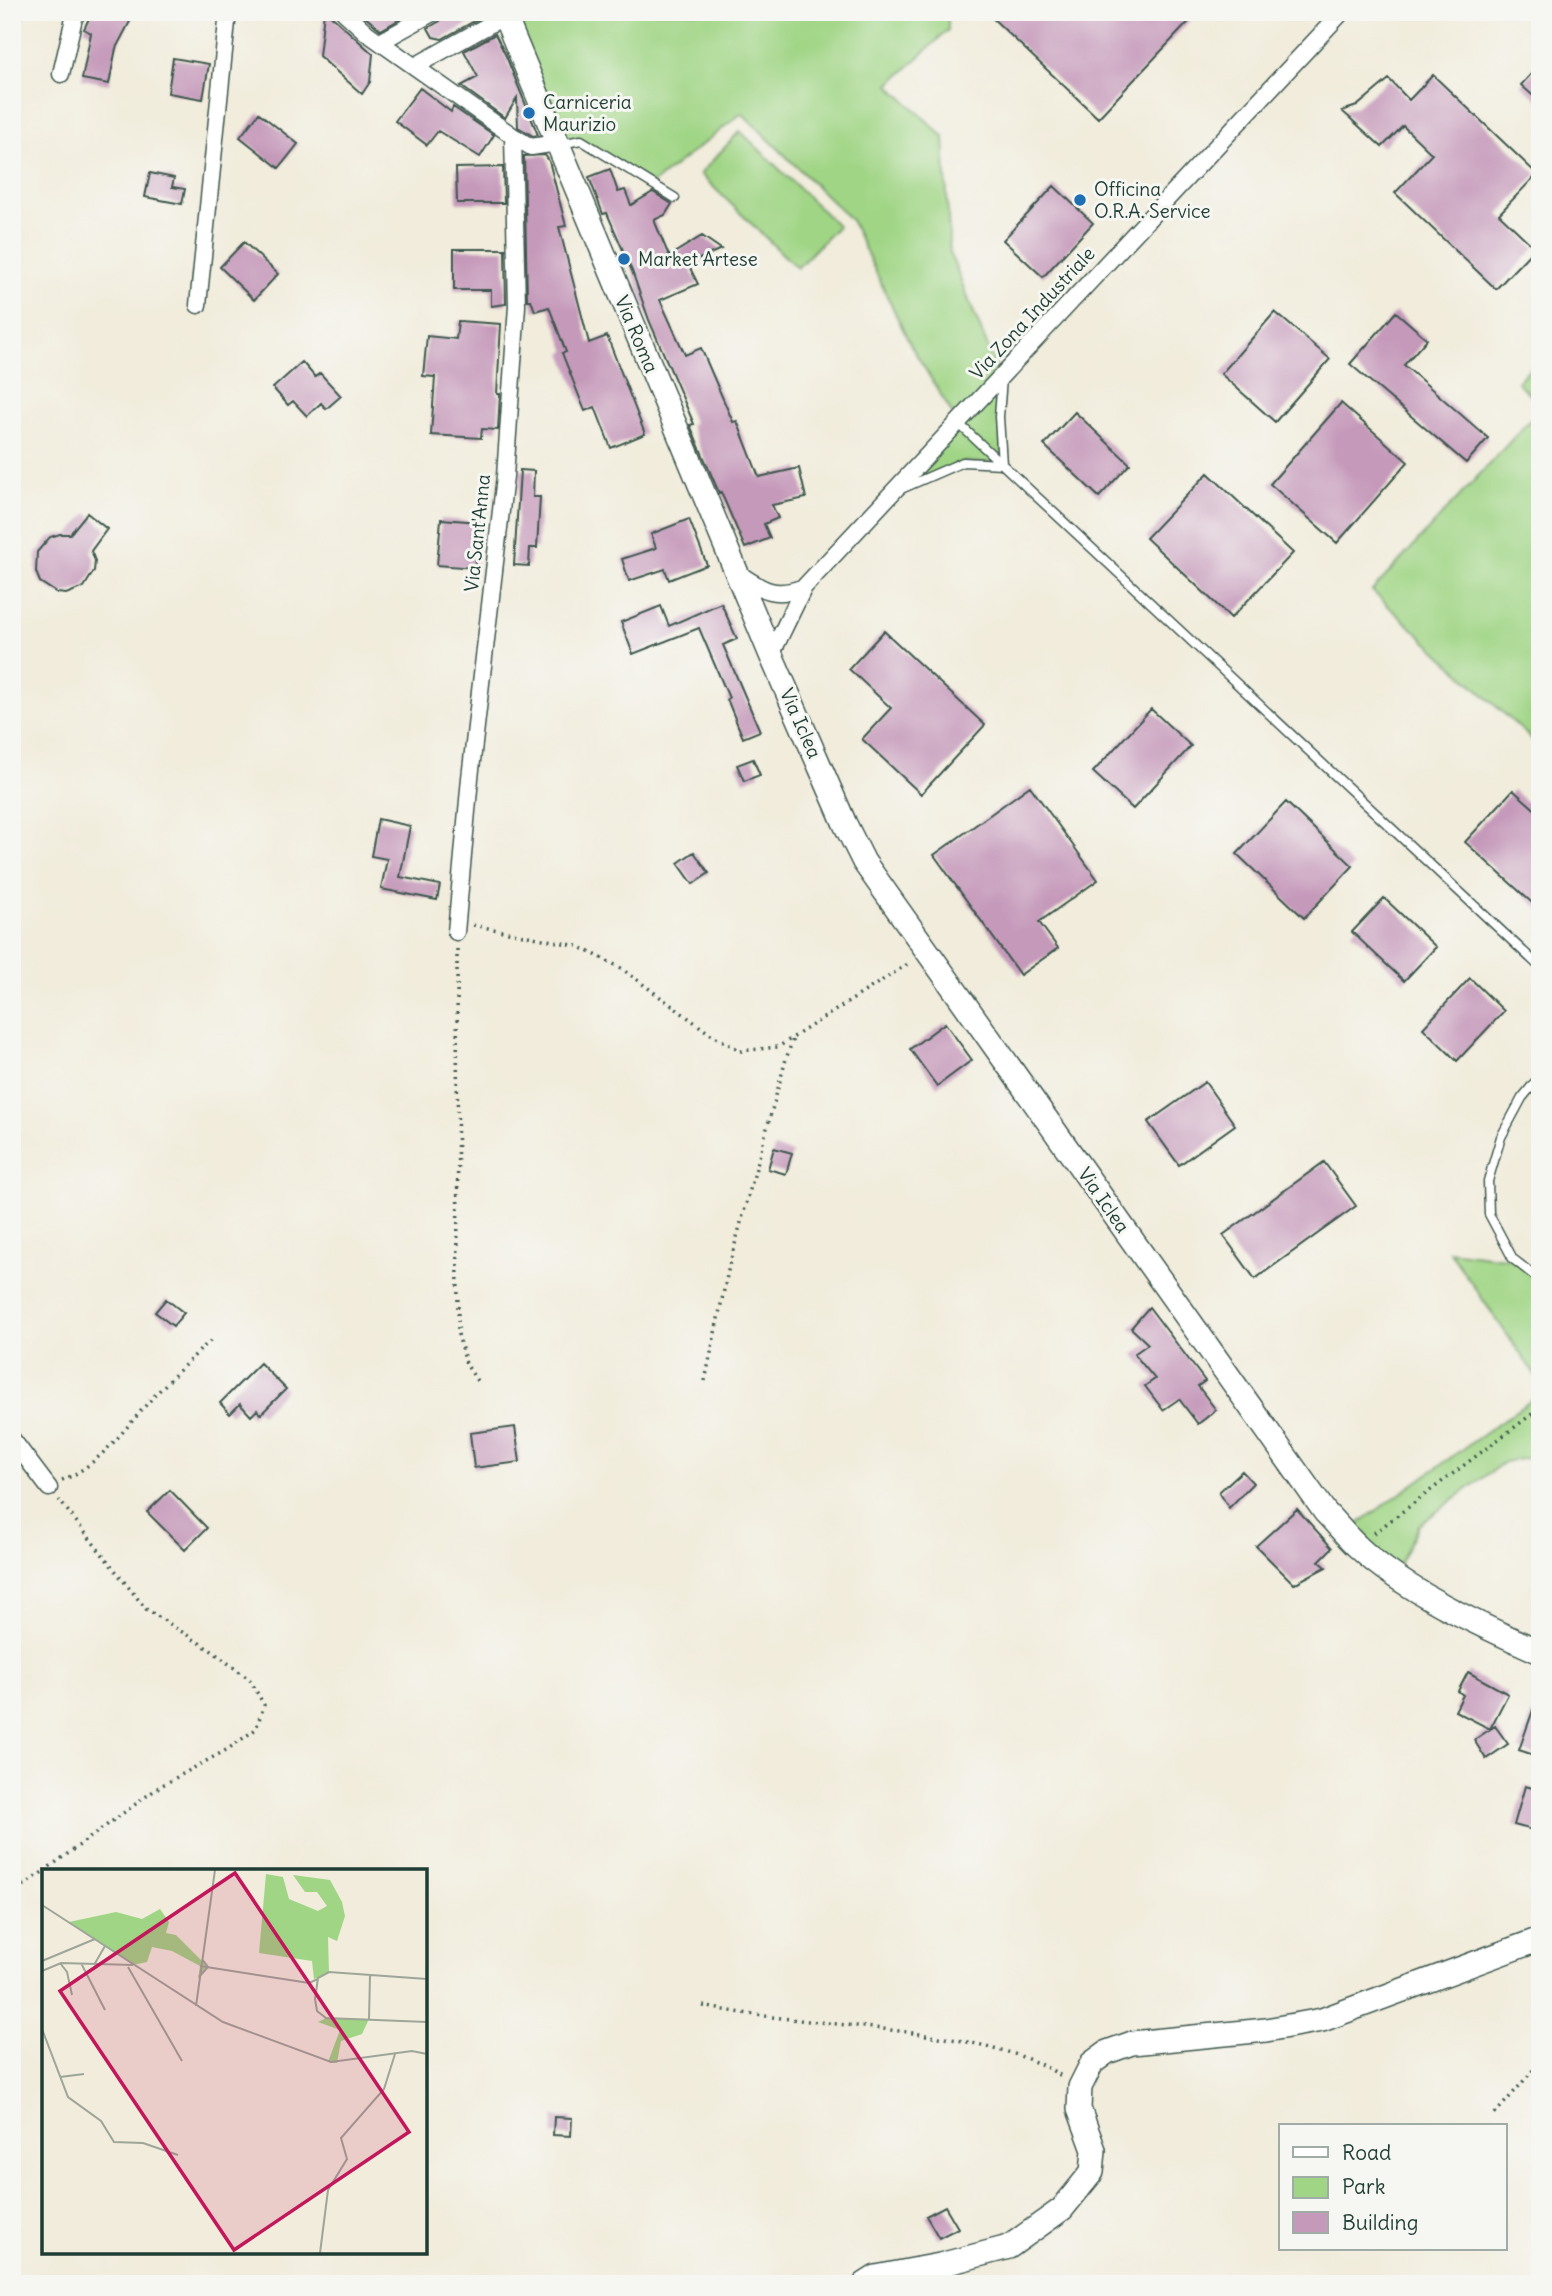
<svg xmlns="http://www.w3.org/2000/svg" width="1552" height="2296" viewBox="0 0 1552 2296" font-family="Delius,sans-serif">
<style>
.green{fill:#a0d585;stroke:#60895c;stroke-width:2}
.building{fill:#c599ba}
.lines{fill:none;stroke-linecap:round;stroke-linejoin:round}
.lane-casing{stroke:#3e574d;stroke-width:11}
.street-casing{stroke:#3e574d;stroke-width:19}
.secondary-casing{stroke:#3e574d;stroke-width:26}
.path{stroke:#3e574d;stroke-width:3.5;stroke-dasharray:2 5;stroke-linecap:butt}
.lane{stroke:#fff;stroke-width:8}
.street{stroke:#fff;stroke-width:16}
.secondary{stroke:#fff;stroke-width:23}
.poi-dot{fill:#1f6fb2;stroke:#f6f6f2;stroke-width:2.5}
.labels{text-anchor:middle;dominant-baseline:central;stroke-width:6;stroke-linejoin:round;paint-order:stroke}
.poi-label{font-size:19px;fill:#1f3d34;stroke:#f6f6f2;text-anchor:start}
.street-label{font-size:19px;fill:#1f3d34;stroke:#f6f6f2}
.inset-road{fill:none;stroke:#9da698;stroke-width:2}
.view{fill:#c2185b;fill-opacity:0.15;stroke:#c2185b;stroke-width:3.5}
.inset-edge{fill:none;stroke:#1f3d34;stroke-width:3.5}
</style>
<rect width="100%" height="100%" fill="#f6f6f2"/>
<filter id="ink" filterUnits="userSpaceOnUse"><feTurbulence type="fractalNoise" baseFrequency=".0143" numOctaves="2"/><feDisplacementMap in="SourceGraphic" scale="14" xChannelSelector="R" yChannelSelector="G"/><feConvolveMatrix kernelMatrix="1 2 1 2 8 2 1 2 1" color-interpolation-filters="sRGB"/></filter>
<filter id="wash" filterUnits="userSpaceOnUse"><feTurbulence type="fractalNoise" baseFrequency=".00686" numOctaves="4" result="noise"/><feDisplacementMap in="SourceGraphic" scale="28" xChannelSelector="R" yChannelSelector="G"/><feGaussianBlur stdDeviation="1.57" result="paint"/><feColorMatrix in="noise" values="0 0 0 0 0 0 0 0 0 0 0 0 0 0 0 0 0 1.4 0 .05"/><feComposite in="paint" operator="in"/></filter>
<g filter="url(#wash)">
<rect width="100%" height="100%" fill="#f1ecdb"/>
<path class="green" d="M503 12H948V30L889 85 944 137 950 254 1000 377 1002 464 963 462 891 494 958 423 910 344 851 220 742 113 652 184 581 140 557 143Z
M740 131 838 226 797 268 700 174Z
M1540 357V404L1517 382Z
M1540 409V747L1372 591Z
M1449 1251 1513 1259 1540 1280V1382Z
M1540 1394V1456L1504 1462 1419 1525 1394 1575 1345 1533Z"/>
<g id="blocks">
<path class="building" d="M92 12H135L116 48 109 84 82 79 91 33 84 29Z
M324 12H327L373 54 370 82 362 94 319 56Z
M363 12H412L381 30 363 15Z
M444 12H483L485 15 442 39 433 37 428 28 440 21Z
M986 12H1198L1098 118Z
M495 34 506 56 538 135 533 136 518 127 517 98 505 118 461 86 478 77 464 51Z
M173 58 209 64 203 99 168 93Z
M1540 64V102L1521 85Z
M1433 75 1537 174 1499 214 1535 248 1496 289 1395 193 1432 154 1403 126 1382 147 1342 111 1357 106 1389 79 1409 100Z
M420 88 451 112 453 107 494 135 480 157 438 131 427 145 395 121Z
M259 113 298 144 279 168 240 137Z
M545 155 549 161 566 226 559 227 589 343 607 336 645 434 611 448 595 407 585 411 562 353 566 352 549 307 535 311 531 300H527L524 156Z
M503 167 504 203H457L456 168Z
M610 169 618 192 625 190 631 205 653 192 672 204 665 215 654 220 669 256 702 236 721 249 688 264 698 284 660 300 685 355 701 348 733 422 737 421 759 477 799 468 806 498 772 505 778 518 764 524 770 538 745 548 721 492 719 493 690 425 694 424 649 320 632 271 607 213 603 214 589 177Z
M150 173 174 178 172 187 185 189 182 204 145 197Z
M1054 186 1093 223 1043 277 1003 240Z
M244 242 278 274 254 300 220 267Z
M454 249H505L506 304 491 306V290H454Z
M1275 312 1330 359 1275 422 1221 374Z
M1396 312 1427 339 1404 365 1488 438 1466 463 1350 364Z
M458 321 501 324 497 394H500L498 430 482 429 481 438 431 435 435 377 423 376 427 336 456 339Z
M302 362 315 377 320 373 341 396 326 409 321 403 307 416 293 401 288 405 273 388Z
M1341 403 1408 462 1337 543 1270 484Z
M1075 412 1130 464 1099 497 1044 445Z
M520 470 534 471 533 497H540L537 548H530L529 566 514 565Z
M1208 473 1293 553 1231 618 1146 538Z
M87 513 107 529 91 551 95 561 94 571 84 587 66 594 57 593 40 582 36 572 37 552 50 537 60 534H70Z
M441 519 480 522 475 568 437 565Z
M689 519 707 565 669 580 665 569 629 581 622 559 656 548 651 534Z
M721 603 737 639 723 645 760 731 743 738 727 699 729 698 699 628 633 654 621 622 661 606 669 626Z
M884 631 985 725 921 794 862 739 891 708 849 669Z
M1151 709 1191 746 1133 809 1093 772Z
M753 759 760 775 744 781 737 765Z
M1030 786 1098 880 1039 922 1058 948 1020 975 934 855Z
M1513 790 1540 814V910L1465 842Z
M1286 802 1353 866 1304 918 1237 854Z
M378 819 410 826 400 877 440 885 437 900 381 889 387 859 371 856Z
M694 852 709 873 693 884 678 863Z
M1384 898 1436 947 1404 981 1352 932Z
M1470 978 1504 1011 1457 1061 1423 1028Z
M945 1023 972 1060 937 1086 910 1049Z
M1205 1082 1235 1125 1179 1165 1148 1122Z
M774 1148 792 1153 786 1174 768 1169Z
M1324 1162 1356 1206 1255 1279 1223 1235Z
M166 1299 184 1313 173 1326 155 1312Z
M1149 1307 1205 1381 1198 1386 1216 1410 1198 1424 1179 1399 1163 1410 1145 1386 1155 1379 1134 1354 1148 1344 1131 1328Z
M260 1363 286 1389 261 1414 257 1410 251 1416 240 1404 230 1414 220 1403Z
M515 1427 520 1462 474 1468 470 1433Z
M1242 1471 1253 1483 1229 1508 1219 1492Z
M170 1490 207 1528 185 1550 147 1512Z
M1297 1509 1332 1548 1319 1561 1326 1567 1294 1584 1256 1546Z
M1468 1672 1508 1694 1490 1729 1455 1711 1463 1695 1458 1691Z
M1538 1696 1540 1697V1757L1519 1750Z
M1495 1726 1508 1744 1486 1759 1474 1740Z
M1525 1786 1540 1790V1832L1514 1825Z
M554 2117 572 2118 571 2136 553 2135Z
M945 2206 958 2228 939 2238 926 2216Z"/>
</g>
</g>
<g filter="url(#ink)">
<use href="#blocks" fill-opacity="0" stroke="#3e574d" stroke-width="2"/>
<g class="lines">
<defs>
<path id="lane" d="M560 144 581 140 675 198
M958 423 1540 967
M901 489 963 462 1002 464 999 417 1002 378
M1540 1076 1522 1098 1501 1137 1488 1181 1489 1214 1513 1259 1540 1280"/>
<path id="street" d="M344 12 367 33 513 136 531 147 557 143
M380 42 434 12
M415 66 505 16
M61 74 74 18 78 12
M198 305 228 12
M736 572C762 589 773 599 804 587
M771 655 804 587 1342 12
M456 932 470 778 505 476 517 306 513 136
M12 1439 49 1488"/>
<path id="secondary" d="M503 12 771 655 845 824 864 862 1325 1512C1336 1523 1346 1536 1358 1547 1406 1592 1480 1625 1540 1652
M865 2284 876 2277 940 2265 1009 2247 1062 2209 1092 2172 1094 2150 1079 2109 1080 2087 1092 2063 1107 2052 1132 2043 1266 2030 1322 2020 1540 1939"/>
</defs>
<use href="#lane" class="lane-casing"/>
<use href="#street" class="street-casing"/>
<use href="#secondary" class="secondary-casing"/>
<path class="path" d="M473 925 578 946 621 968 709 1033 741 1051 778 1047 911 962
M457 949 458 1334 466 1364 479 1384
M705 1381 729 1266 786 1059 793 1039
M62 1480C102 1465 129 1422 158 1392 176 1373 194 1356 213 1338
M1374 1533 1540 1408
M44 1871 159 1787 228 1749 256 1729 264 1705 250 1680 212 1651 146 1609 59 1500
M12 1894 44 1871
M703 2006C776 2021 852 2023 926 2035 973 2042 1023 2051 1063 2077
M1495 2114 1540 2062"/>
<use href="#lane" class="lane"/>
<use href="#street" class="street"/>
<use href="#secondary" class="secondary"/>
</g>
</g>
<g class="poi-dot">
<circle cx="529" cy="113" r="7"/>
<circle cx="1080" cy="200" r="7"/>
<circle cx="624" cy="259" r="7"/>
</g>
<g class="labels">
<g class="poi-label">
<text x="543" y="102">Carniceria<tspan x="543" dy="22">Maurizio</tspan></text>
<text x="1094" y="189">Officina<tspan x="1094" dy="22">O.R.A. Service</tspan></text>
<text x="638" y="259">Market Artese</text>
</g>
<g class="street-label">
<text transform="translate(1032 313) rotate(-47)">Via Zona Industriale</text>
<text transform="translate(637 334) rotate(67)">Via Roma</text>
<text transform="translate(477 533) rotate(-84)">Via Sant'Anna</text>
<text transform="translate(801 723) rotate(66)">Via Iclea</text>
<text transform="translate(1104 1200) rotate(55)">Via Iclea</text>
</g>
</g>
<g transform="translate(42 1869)">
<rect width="385" height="385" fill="#f1ecdb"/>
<path d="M224 5 241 8 247 30 276 42 285 37 275 23H263L251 6 288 11 300 33 303 47 295 72 286 68 287 103 276 109 272 110 270 92 217 84ZM118 40 127 53 124 64 134 66 166 98 156 110 158 97 130 82 110 78 105 93 91 96 27 53 74 43 100 50ZM284 149 327 150 320 165 299 172 295 194 286 193 298 161 276 153Z" fill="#a0d585"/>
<path class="inset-road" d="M0 36 181 153 289 193 370 182 385 185M0 92 53 70M18 94 25 103 30 126M39 94 63 141M52 96 63 77M158 97 267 114 276 110M86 98 140 192M0 102 19 94 91 96M157 108 166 98 160 90M385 110 287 103 276 109 273 130 275 142 284 149 385 153M154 137 173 1M327 150 328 106M0 160 26 228 59 252 72 273 101 274 136 286M18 208 42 205M278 384 286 321 305 290 299 269 342 220 353 185"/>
<path class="view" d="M193 4 367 263 192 381 18 122Z"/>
<rect width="385" height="385" class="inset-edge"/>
</g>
<rect width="1552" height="2296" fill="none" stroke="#f6f6f2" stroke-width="42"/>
<rect x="1279" y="2124" width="228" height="126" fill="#f6f6f2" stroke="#a0aca6" stroke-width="2"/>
<rect x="1293" y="2147" width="35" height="10" fill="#ffffff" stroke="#a0aca6" stroke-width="2"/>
<text x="1342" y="2160" font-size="21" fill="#1f3d34">Road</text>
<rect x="1293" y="2177" width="35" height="21" fill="#a0d585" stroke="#a0aca6" stroke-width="2"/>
<text x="1342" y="2194" font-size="21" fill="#1f3d34">Park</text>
<rect x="1293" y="2212" width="35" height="21" fill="#c599ba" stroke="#a0aca6" stroke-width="2"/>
<text x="1342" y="2230" font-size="21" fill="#1f3d34">Building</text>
</svg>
